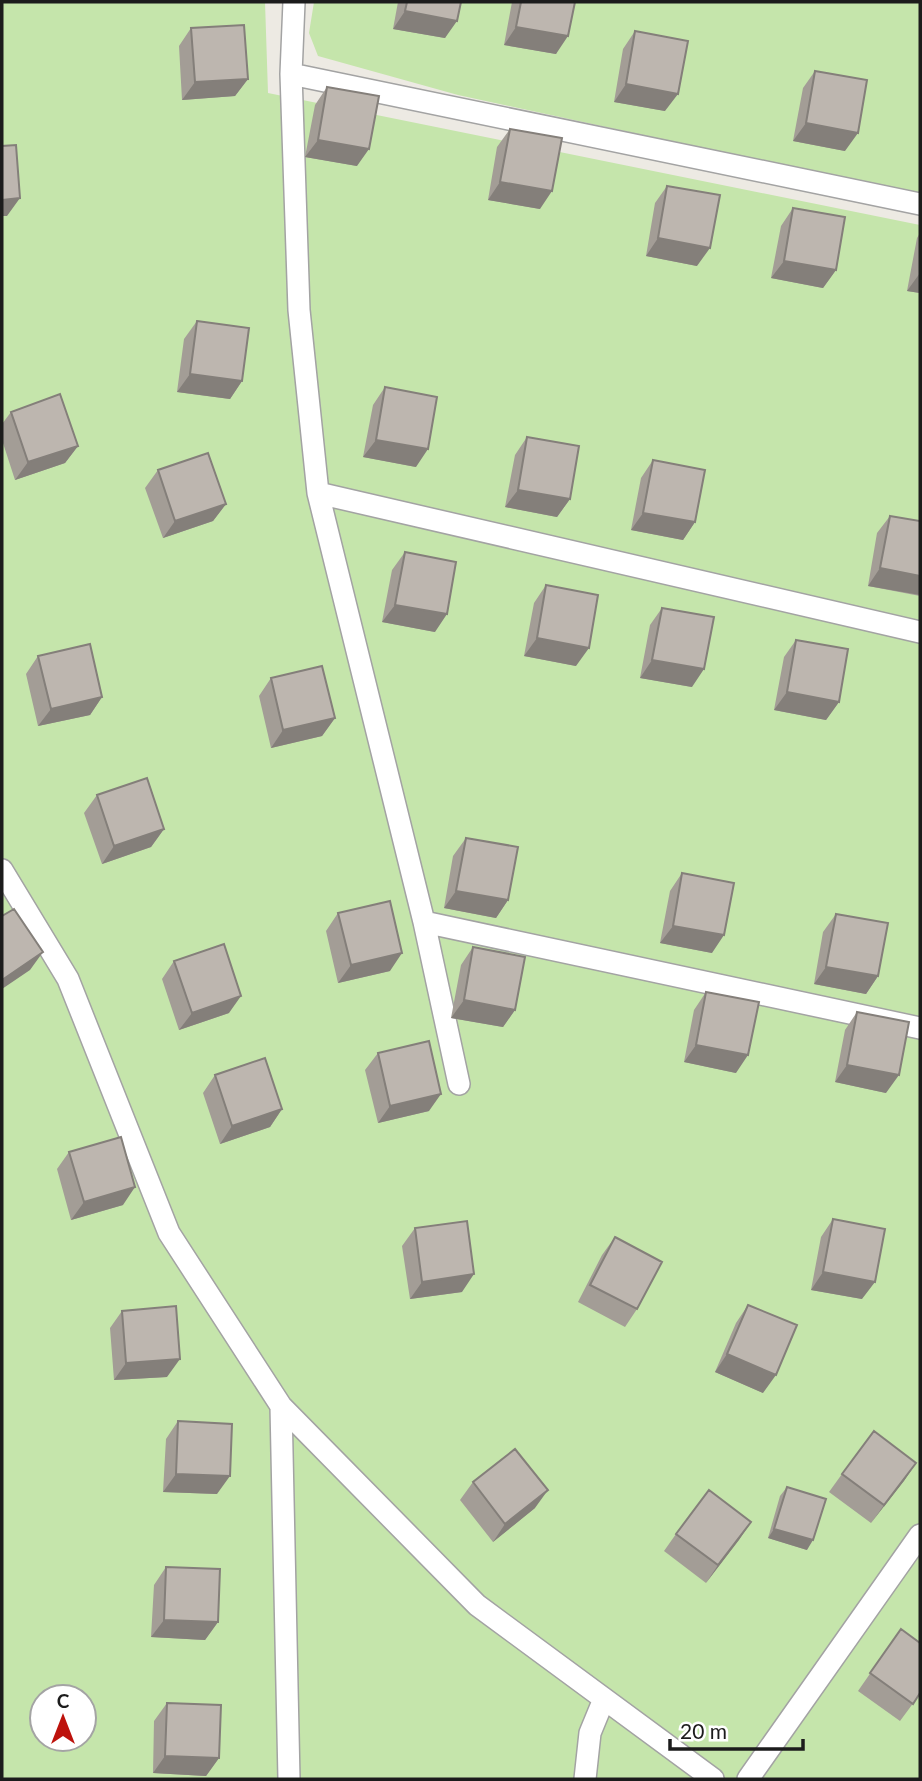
<svg xmlns="http://www.w3.org/2000/svg" width="922" height="1781" viewBox="0 0 922 1781" font-family="Lato,sans-serif">
<style>
.grass{fill:#c5e5ab;fill-rule:evenodd}
.lines{fill:none;stroke-linecap:round;stroke-linejoin:round}
.lane-casing{stroke:#a3a3a3;stroke-width:24}
.lane{stroke:#fff;stroke-width:21}
.wall{fill:#a39d96}
.shaded-wall{fill:#847f7a}
.building{fill:#bdb6af;stroke:#847f7a;stroke-width:2}
</style>
<rect width="100%" height="100%" fill="#edeae3"/>
<path class="grass" d="M2 2H265L268 93 920 225V1779H2ZM42 1697H84V1739H42Z
M314 2H920V195L458 95 318 56 309 33Z"/>
<g class="lines">
<defs>
<path id="lane" d="M294 2 291 74 299 310 318 493 424 922 459 1084
M291 74 920 204
M318 493 920 632
M2 870 68 979 169 1233 281 1406 477 1605 713 1779
M424 922 920 1028
M281 1406 289 1779
M585 1779 590 1733 604 1699
M748 1779 920 1535"/>
</defs>
<use href="#lane" class="lane-casing"/>
<use href="#lane" class="lane"/>
</g>
<path class="wall" d="M398 2H461L445 38 393 29Z
M512 2H575L556 54 504 45Z
M191 28 248 79 235 96 182 100 179 46Z
M635 31 665 111 614 102 623 49Z
M815 71 845 151 793 141 803 88Z
M327 87 357 166 305 157 315 105Z
M510 129 540 209 488 200 497 147Z
M667 186 697 266 646 256 655 203Z
M793 208 836 270 823 288 771 278 781 226Z
M920 233V293L907 291 917 238Z
M197 321 242 381 230 399 177 392 184 339Z
M385 387 416 467 363 457 373 405Z
M11 412 78 446 65 463 15 480 2 440V424Z
M527 437 570 499 557 517 505 507 515 455Z
M653 460 695 522 683 540 631 530 641 478Z
M158 470 226 504 213 521 163 538 145 488Z
M890 516 920 521V596L868 586 877 533Z
M405 552 435 632 382 622 392 570Z
M546 585 576 666 524 656 534 603Z
M662 608 692 687 640 678 650 625Z
M796 640 839 702 826 720 774 710 784 657Z
M38 656 102 697 90 715 38 726 26 674Z
M271 678 335 718 322 736 271 748 259 696Z
M97 795 164 829 151 847 102 864 84 813Z
M466 838 508 900 496 918 444 908 453 856Z
M682 873 712 953 660 943 670 891Z
M338 913 390 971 338 983 326 931Z
M836 914 878 976 866 994 814 984 823 932Z
M473 947 515 1010 503 1027 451 1018 461 965Z
M174 961 229 1013 179 1030 162 979Z
M706 992 736 1073 684 1062 694 1010Z
M857 1012 886 1093 835 1082 845 1030Z
M378 1053 429 1111 378 1123 365 1070Z
M215 1075 282 1109 270 1127 220 1144 203 1093Z
M69 1152 123 1205 71 1220 57 1169Z
M833 1219 862 1299 811 1290 821 1237Z
M415 1228 462 1292 410 1299 402 1246Z
M615 1237 637 1309 625 1327 578 1302 602 1255Z
M748 1305 763 1393 715 1372 736 1323Z
M122 1311 167 1377 114 1380 110 1328Z
M178 1421 217 1494 163 1492 166 1439Z
M916 1463 871 1523 829 1492 842 1474Z
M473 1482 535 1508 493 1542 460 1500Z
M787 1487 807 1550 768 1538 780 1496Z
M751 1522 706 1583 664 1551 676 1534Z
M166 1567 218 1622 205 1640 151 1637 154 1585Z
M901 1629 920 1694 900 1721 858 1691Z
M167 1703 219 1758 206 1776 153 1773 154 1721Z"/>
<path class="shaded-wall" d="M405 11 457 21 445 38 393 29Z
M516 27 568 36 556 54 504 45Z
M248 79 235 96 182 100 195 82Z
M626 84 678 94 665 111 614 102Z
M806 123 858 133 845 151 793 141Z
M318 140 369 149 357 166 305 157Z
M500 182 552 191 540 209 488 200Z
M20 198 7 216H2V200Z
M658 238 710 248 697 266 646 256Z
M784 261 836 270 823 288 771 278Z
M920 273V293L907 291Z
M190 374 242 381 230 399 177 392Z
M376 440 428 449 416 467 363 457Z
M78 446 65 463 15 480 28 462Z
M518 490 570 499 557 517 505 507Z
M226 504 213 521 163 538 175 521Z
M643 513 695 522 683 540 631 530Z
M880 568 920 576V595L868 586Z
M395 605 447 614 435 632 382 622Z
M537 638 589 648 576 666 524 656Z
M652 660 704 669 692 687 640 678Z
M787 692 839 702 826 720 774 710Z
M102 697 90 715 38 726 51 709Z
M335 718 322 736 271 748 283 730Z
M164 829 151 847 102 864 114 846Z
M456 891 508 900 496 918 444 908Z
M673 926 724 935 712 953 660 943Z
M43 952 30 970 2 989V980Z
M402 953 390 971 338 983 351 965Z
M826 967 878 976 866 994 814 984Z
M241 996 229 1013 179 1030 192 1013Z
M464 1000 515 1010 503 1027 451 1018Z
M696 1045 748 1055 736 1073 684 1062Z
M847 1065 899 1075 886 1093 835 1082Z
M441 1094 429 1111 378 1123 390 1106Z
M282 1109 270 1127 220 1144 232 1126Z
M135 1187 123 1205 71 1220 84 1202Z
M823 1272 875 1282 862 1299 811 1290Z
M474 1274 462 1292 410 1299 422 1282Z
M727 1354 776 1375 763 1393 715 1372Z
M180 1359 167 1377 114 1380 126 1363Z
M916 1463 904 1481 871 1523 884 1505Z
M176 1474 230 1476 217 1494 163 1492Z
M548 1490 535 1508 493 1542 505 1524Z
M751 1522 739 1540 706 1583 718 1565Z
M774 1529 813 1540 807 1550 768 1538Z
M164 1620 218 1622 205 1640 151 1637Z
M165 1756 219 1758 206 1776 153 1773Z"/>
<path class="building" d="M407 2H461L457 21 405 11Z
M521 2H575L568 36 516 27Z
M244 25 248 79 195 82 191 28Z
M635 31 688 41 678 94 626 84Z
M815 71 867 80 858 133 806 123Z
M327 87 379 96 369 149 318 140Z
M510 129 562 138 552 191 500 182Z
M16 145 20 198 2 200V146Z
M667 186 720 195 710 248 658 238Z
M793 208 845 217 836 270 784 261Z
M197 321 249 328 242 381 190 374Z
M385 387 437 397 428 449 376 440Z
M60 394 78 446 28 462 11 412Z
M527 437 579 446 570 499 518 490Z
M208 453 226 504 175 521 158 470Z
M653 460 705 470 695 522 643 513Z
M890 516 920 521V576L880 568Z
M405 552 456 562 447 614 395 605Z
M546 585 598 595 589 648 537 638Z
M662 608 714 617 704 669 652 660Z
M796 640 848 649 839 702 787 692Z
M90 644 102 697 51 709 38 656Z
M322 666 335 718 283 730 271 678Z
M147 778 164 829 114 846 97 795Z
M466 838 518 847 508 900 456 891Z
M682 873 734 883 724 935 673 926Z
M390 901 402 953 351 965 338 913Z
M14 909 43 952 2 980V916Z
M836 914 888 923 878 976 826 967Z
M224 944 241 996 192 1013 174 961Z
M473 947 525 957 515 1010 464 1000Z
M706 992 759 1002 748 1055 696 1045Z
M857 1012 909 1022 899 1075 847 1065Z
M429 1041 441 1094 390 1106 378 1053Z
M265 1058 282 1109 232 1126 215 1075Z
M121 1137 135 1187 84 1202 69 1152Z
M833 1219 885 1229 875 1282 823 1272Z
M467 1221 474 1274 422 1282 415 1228Z
M615 1237 662 1262 637 1309 590 1285Z
M748 1305 797 1325 776 1375 727 1354Z
M176 1306 180 1359 126 1363 122 1311Z
M178 1421 232 1424 230 1476 176 1474Z
M874 1431 916 1463 884 1505 842 1474Z
M515 1449 548 1490 505 1524 473 1482Z
M787 1487 826 1499 813 1540 774 1529Z
M709 1490 751 1522 718 1565 676 1534Z
M166 1567 220 1569 218 1622 164 1620Z
M901 1629 920 1643V1693L913 1704 870 1673Z
M167 1703 221 1705 219 1758 165 1756Z"/>
<rect width="922" height="1781" fill="none" stroke="#1c1c1c" stroke-width="7"/>
<g transform="translate(63 1718)"><circle r="33" fill="#ffffff" stroke="#a4a4a4" stroke-width="2"/>
<path d="M0-5L12 26L0 18L-12 26Z" fill="#bd120c"/>
<text y="-10" font-size="19" font-weight="bold" text-anchor="middle" fill="#1c1c1c">С</text>
</g>
<path d="M670 1739v10h133v-10" fill="none" stroke="#1c1c1c" stroke-width="3.5"/>
<text x="680" y="1739" font-size="21" fill="#1c1c1c" stroke="#ffffff" stroke-width="5" paint-order="stroke">20 m</text>
</svg>
